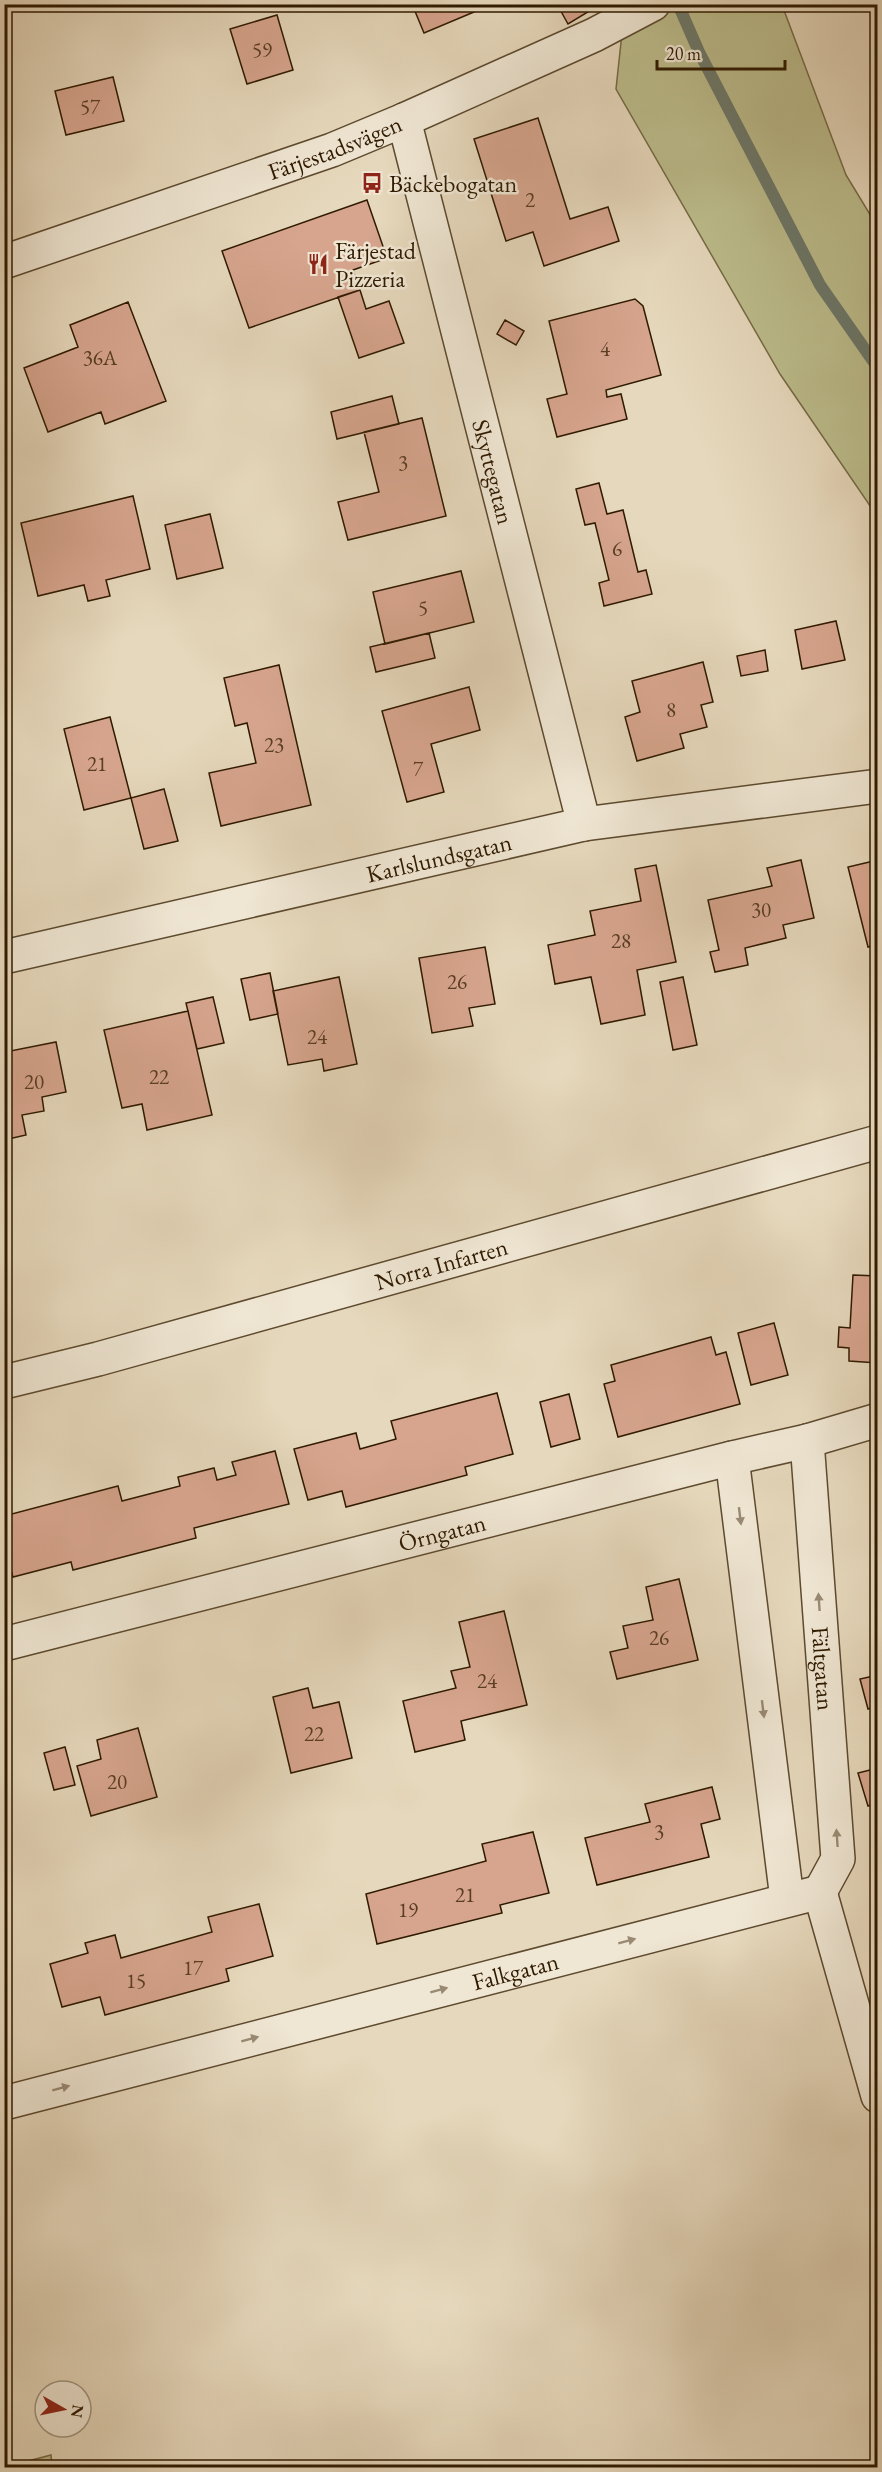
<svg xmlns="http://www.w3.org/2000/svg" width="882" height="2472" viewBox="0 0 882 2472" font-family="'EB Garamond',serif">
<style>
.green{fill:#bcbc8c;stroke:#766b46;stroke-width:1.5}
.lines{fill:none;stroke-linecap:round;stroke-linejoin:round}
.stream{stroke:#6d796b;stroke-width:12}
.building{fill:#d7a58e;stroke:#2f1a00;stroke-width:1.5}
.minor-casing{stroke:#5d4a2f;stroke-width:36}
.minor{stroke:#efe6d3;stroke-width:33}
.oneway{fill:#998a74}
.labels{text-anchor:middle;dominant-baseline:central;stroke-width:5;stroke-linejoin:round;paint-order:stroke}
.number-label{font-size:21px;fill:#593d24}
.street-label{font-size:24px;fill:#2f1a00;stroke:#efe6d3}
.poi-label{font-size:24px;fill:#2f1a00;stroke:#efe6d3;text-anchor:start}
</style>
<rect width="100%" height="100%" fill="#e6d8bc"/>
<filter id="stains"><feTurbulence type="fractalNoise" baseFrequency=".00333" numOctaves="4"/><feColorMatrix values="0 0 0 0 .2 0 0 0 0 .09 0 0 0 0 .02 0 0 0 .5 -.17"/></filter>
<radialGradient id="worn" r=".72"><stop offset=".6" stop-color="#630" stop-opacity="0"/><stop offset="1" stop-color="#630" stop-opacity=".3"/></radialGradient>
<path class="green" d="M625 5H782L846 175 877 226V516L780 374 616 89Z
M51 2455 52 2467H5Z"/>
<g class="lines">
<path class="stream" d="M678 4 699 52 820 285 878 368"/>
</g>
<path class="building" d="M412 4H493L424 33Z
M557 4H601L568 24Z
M277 15 293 70 247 84 230 29Z
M113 77 124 121 66 135 55 91Z
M538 118 570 219 608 207 619 241 544 266 533 232 506 241 474 139Z
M367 200 387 258 353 270 360 290 249 328 222 251Z
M360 290 366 309 389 301 404 343 359 358 338 297Z
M635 299 643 306 661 375 606 390 607 397 621 394 627 419 557 437 547 399 567 394 549 321Z
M128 302 166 401 105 424 101 412 48 432 24 368 78 347 70 325Z
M505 320 524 331 516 345 497 334Z
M392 396 399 424 337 439 331 412Z
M422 418 446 516 348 540 338 502 379 492 364 432Z
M599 483 607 514 623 510 638 572 646 570 652 594 604 606 599 583 609 580 595 523 585 525 576 489Z
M133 496 150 569 106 580 110 596 88 601 84 585 38 596 21 523Z
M210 514 223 568 177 579 165 525Z
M461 571 474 622 385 644 373 592Z
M836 621 845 660 802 669 795 630Z
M429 633 435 658 376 672 370 647Z
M765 650 768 671 741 676 737 656Z
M703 662 713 702 701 705 707 727 680 734 684 748 637 761 625 717 640 712 632 681Z
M279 665 311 805 221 826 209 773 256 763 247 723 235 726 224 678Z
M469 687 480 730 431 744 444 792 407 802 382 711Z
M110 717 131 798 84 810 64 729Z
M164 789 178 841 144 849 131 798Z
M801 860 814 918 783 925 786 938 745 948 748 965 715 972 710 952 719 950 708 900 772 886 767 868Z
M878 860V945L868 947 848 867Z
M656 865 676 962 637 970 645 1015 601 1024 591 977 555 984 548 945 595 935 590 911 641 901 635 869Z
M485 947 495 1004 469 1008 473 1026 432 1033 419 958Z
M270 973 278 1014 250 1020 241 979Z
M339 977 357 1064 324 1071 322 1059 288 1065 273 991Z
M683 977 697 1045 673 1050 660 982Z
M213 997 224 1043 197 1049 186 1003Z
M188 1011 212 1115 147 1130 142 1104 122 1108 104 1030Z
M56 1042 66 1092 42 1097 44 1111 22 1115 26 1135 4 1140V1070L8 1069 5 1052Z
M853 1275 878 1276V1363L849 1361V1348L838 1347 839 1327 850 1328Z
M774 1323 788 1375 751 1385 738 1333Z
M711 1337 716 1355 726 1352 740 1404 618 1437 604 1384 615 1381 611 1365Z
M497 1393 513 1454 465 1467 467 1475 346 1507 342 1491 308 1500 294 1449 356 1433 360 1449 396 1439 391 1421Z
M569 1394 580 1439 551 1447 540 1402Z
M275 1451 289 1504 194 1528 196 1538 73 1570 71 1562 13 1577 4 1545V1516L118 1486 122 1501 180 1486 178 1477 214 1468 217 1480 236 1475 232 1462Z
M679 1579 698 1660 617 1679 610 1652 628 1648 623 1626 653 1620 646 1587Z
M504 1611 527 1705 461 1721 465 1740 415 1752 403 1701 456 1688 451 1671 470 1667 459 1622Z
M878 1675V1706L868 1709 860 1679Z
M308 1688 313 1708 339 1702 352 1758 291 1773 273 1697Z
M138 1728 157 1797 91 1816 77 1766 101 1759 97 1740Z
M65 1747 75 1785 54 1790 44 1753Z
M878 1768V1803L868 1806 858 1773Z
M712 1787 720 1819 701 1824 709 1857 597 1885 585 1838 650 1822 645 1804Z
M533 1832 549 1893 500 1905 502 1913 377 1944 366 1894 486 1861 482 1844Z
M259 1904 273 1956 226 1969 229 1981 105 2015 100 1997 62 2007 50 1964 88 1953 85 1943 115 1935 121 1958 212 1932 208 1917Z"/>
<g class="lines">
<defs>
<g id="minor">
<path id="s1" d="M404 120 584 824"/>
<path id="s2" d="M4 262 332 150 404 120 594 35 653 4"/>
<path id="s3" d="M4 957 584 824 878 786"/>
<path id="s4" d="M4 1382 98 1359 878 1142"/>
<path id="s5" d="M807 1441 838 1859 820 1892"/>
<path d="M732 1458 787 1899"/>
<path id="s6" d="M4 1644 732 1458 807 1441 878 1420"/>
<path d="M820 1892 878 2096"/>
<path id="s7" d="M4 2103 820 1892"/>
</g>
</defs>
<use href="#minor" class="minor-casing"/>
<use href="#minor" class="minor"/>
</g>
<defs><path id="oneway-solid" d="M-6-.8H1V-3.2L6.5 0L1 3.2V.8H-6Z" transform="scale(1.5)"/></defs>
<g class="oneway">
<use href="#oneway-solid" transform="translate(740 1516) rotate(83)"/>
<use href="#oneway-solid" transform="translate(819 1602) rotate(-94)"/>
<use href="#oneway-solid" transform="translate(763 1709) rotate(83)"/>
<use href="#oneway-solid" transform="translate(837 1838) rotate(-94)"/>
<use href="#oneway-solid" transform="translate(627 1941) rotate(-15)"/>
<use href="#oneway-solid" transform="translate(439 1990) rotate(-15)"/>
<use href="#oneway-solid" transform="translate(250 2039) rotate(-15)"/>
<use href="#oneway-solid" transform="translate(61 2088) rotate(-15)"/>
</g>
<defs>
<symbol id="bus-bare" viewBox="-9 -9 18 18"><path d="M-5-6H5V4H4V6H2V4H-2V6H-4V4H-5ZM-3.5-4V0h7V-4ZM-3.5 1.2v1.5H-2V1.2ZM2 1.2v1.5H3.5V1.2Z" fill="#8f2418" stroke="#efe6d3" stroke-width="2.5" paint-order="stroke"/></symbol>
<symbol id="restaurant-bare" viewBox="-9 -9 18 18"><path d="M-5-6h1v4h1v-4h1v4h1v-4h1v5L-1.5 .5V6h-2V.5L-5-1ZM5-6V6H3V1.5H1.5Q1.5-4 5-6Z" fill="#8f2418" stroke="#efe6d3" stroke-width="2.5" paint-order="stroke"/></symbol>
</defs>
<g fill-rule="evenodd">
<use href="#bus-bare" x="357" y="168" width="30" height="30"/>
<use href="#restaurant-bare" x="303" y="249" width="30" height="30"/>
</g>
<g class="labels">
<g class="number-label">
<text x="262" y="49">59</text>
<text x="90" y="106">57</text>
<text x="530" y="199">2</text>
<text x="605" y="348">4</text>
<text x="100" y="357">36A</text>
<text x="403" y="462">3</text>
<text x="617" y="548">6</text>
<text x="423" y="607">5</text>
<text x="671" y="709">8</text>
<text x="274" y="744">23</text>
<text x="97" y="763">21</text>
<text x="418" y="768">7</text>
<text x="761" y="909">30</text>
<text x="621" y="940">28</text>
<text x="457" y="981">26</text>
<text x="317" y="1036">24</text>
<text x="159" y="1076">22</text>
<text x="34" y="1081">20</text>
<text x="659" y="1637">26</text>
<text x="487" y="1680">24</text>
<text x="314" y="1733">22</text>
<text x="117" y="1781">20</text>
<text x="659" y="1831">3</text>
<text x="465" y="1894">21</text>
<text x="408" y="1909">19</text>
<text x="193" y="1967">17</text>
<text x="136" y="1980">15</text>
</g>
<g class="street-label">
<text stroke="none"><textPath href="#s2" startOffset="350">Färjestadsvägen</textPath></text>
<text stroke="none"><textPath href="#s1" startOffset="363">Skyttegatan</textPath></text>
<text stroke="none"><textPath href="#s3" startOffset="446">Karlslundsgatan</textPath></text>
<text stroke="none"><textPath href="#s4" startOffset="453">Norra Infarten</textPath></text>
<text stroke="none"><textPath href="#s6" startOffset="452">Örngatan</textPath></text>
<text stroke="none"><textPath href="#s5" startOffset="228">Fältgatan</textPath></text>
<text stroke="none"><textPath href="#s7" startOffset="528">Falkgatan</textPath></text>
</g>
<g class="poi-label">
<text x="389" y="183">Bäckebogatan</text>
<text x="335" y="250">Färjestad<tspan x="335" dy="28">Pizzeria</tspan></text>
</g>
</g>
<rect width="882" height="2472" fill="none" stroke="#e6d8bc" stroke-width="24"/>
<rect x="6" y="6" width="870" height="2460" fill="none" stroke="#2f1a00" stroke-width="3"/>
<rect x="12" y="12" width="858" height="2448" fill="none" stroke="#2f1a00" stroke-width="1.5"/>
<g transform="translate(63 2409) rotate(99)"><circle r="28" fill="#efe6d3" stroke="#a2947f" stroke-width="1.5"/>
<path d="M0-4.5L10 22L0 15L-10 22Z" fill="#8f2418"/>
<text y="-9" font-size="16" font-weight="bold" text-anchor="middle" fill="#2f1a00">N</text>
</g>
<path d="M657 60v9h128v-9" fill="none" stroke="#2f1a00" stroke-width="3"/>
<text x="666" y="60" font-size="18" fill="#2f1a00" stroke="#efe6d3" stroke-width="4.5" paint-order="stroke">20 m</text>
<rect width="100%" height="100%" filter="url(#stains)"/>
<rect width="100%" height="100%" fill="url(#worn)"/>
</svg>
